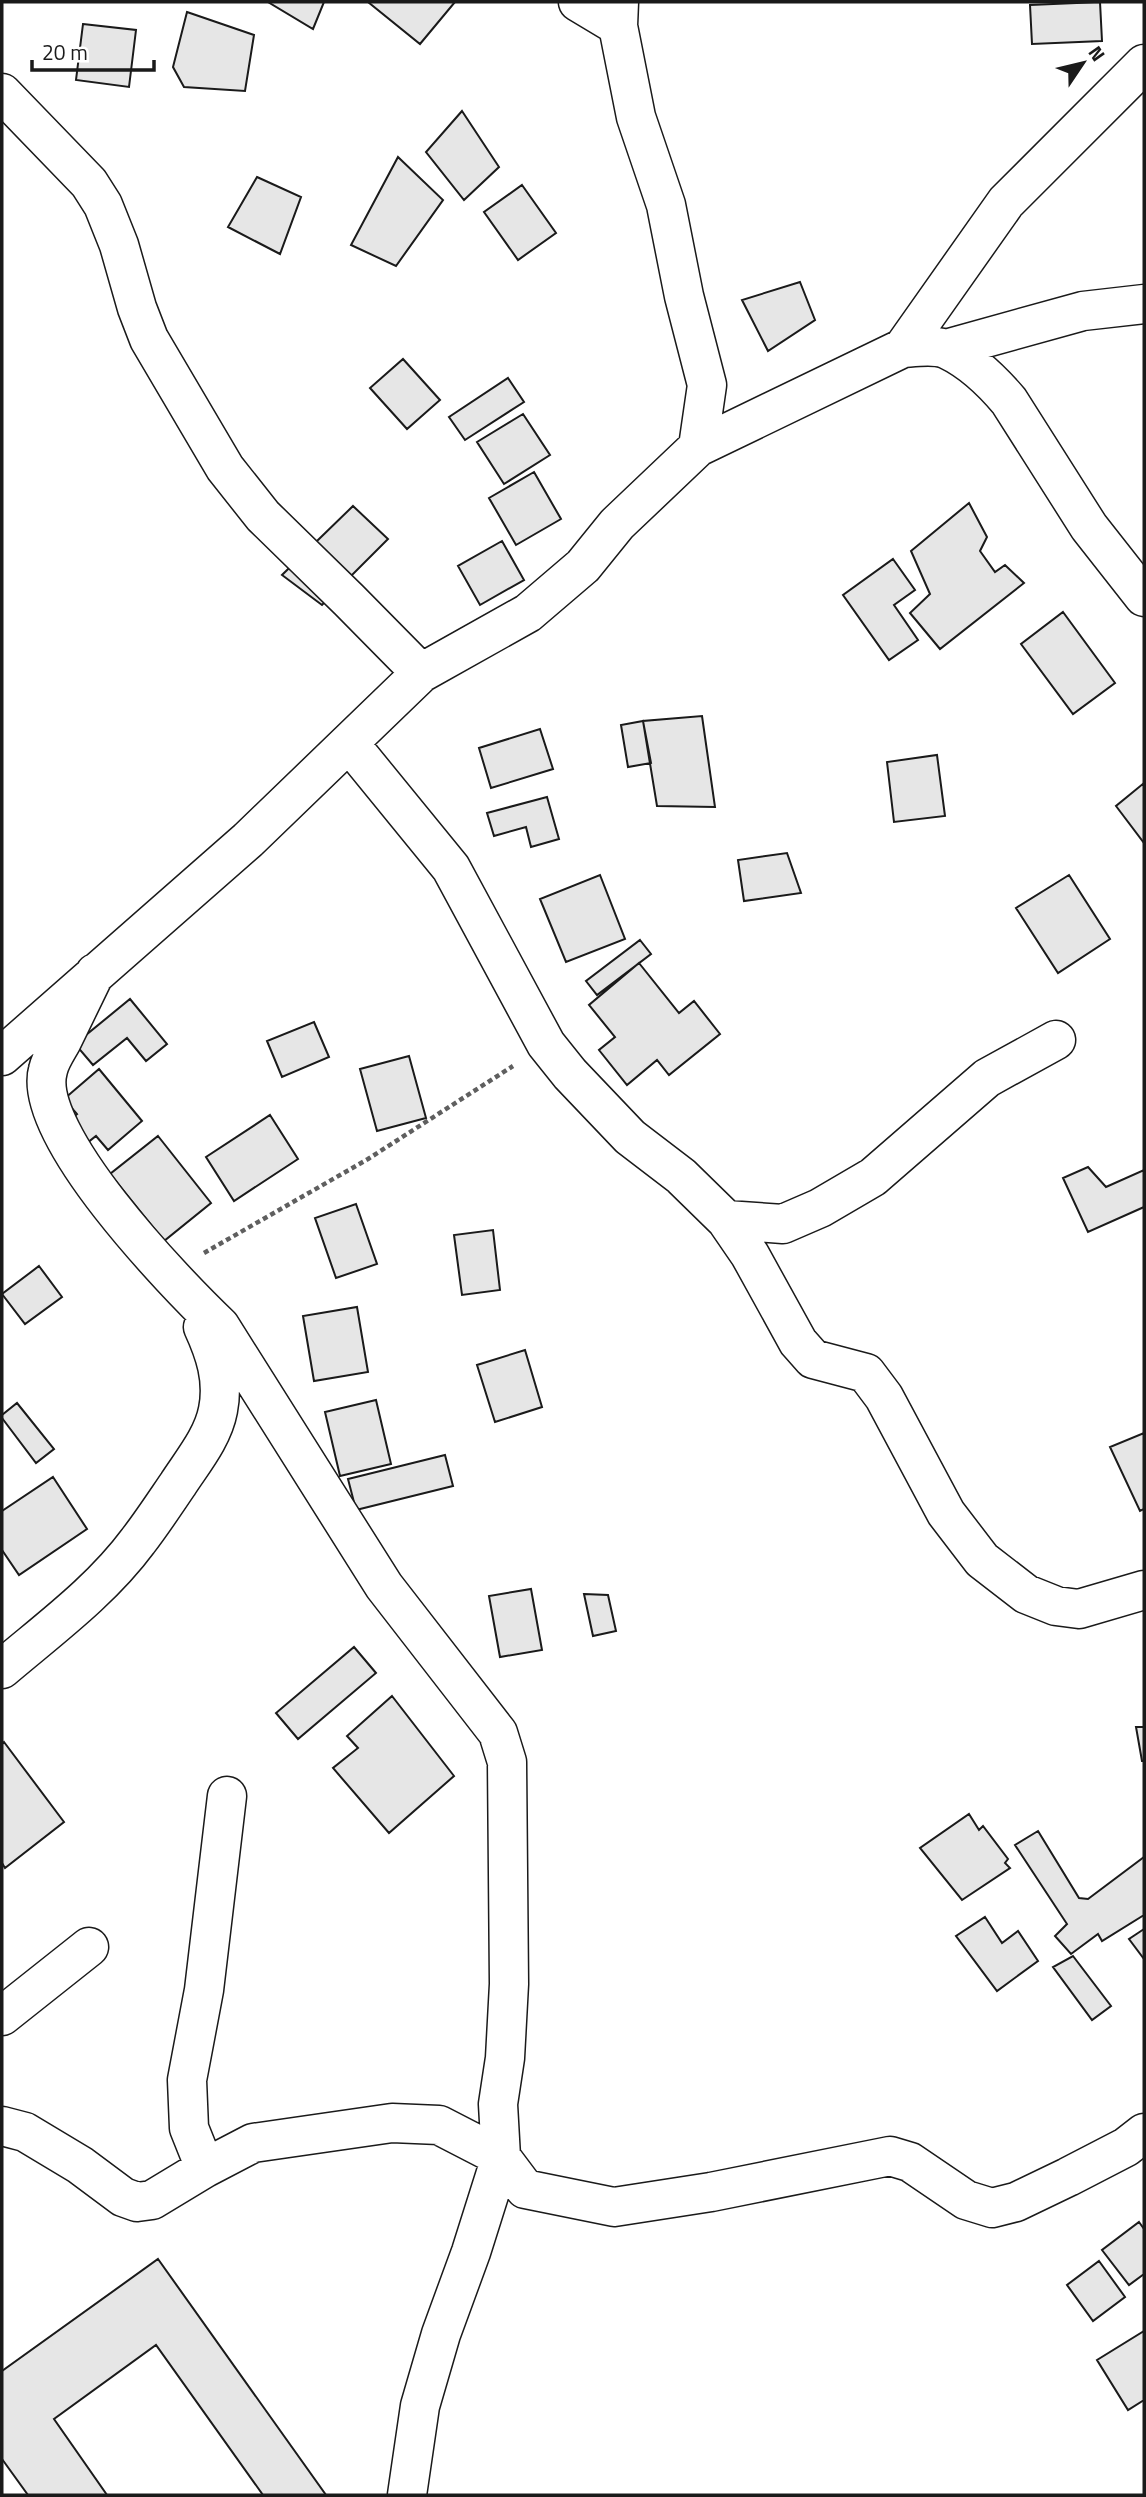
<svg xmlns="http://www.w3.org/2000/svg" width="1146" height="2497" viewBox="0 0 1146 2497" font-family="'Titillium Web',sans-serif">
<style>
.building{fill:#e6e6e6;stroke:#1a1a1a;stroke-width:2}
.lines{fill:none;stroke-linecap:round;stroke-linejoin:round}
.minor-casing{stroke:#1a1a1a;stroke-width:41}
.path{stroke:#5f5f5f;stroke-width:4.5;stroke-dasharray:5 3.5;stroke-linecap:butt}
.minor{stroke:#fff;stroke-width:38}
</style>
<rect width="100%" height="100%" fill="#fff"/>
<path class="building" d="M268 2H324L313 29Z
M368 2H455L420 44Z
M1100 2 1102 41 1032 44 1030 5Z
M187 12 254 35 245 91 184 87 173 67Z
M83 24 136 30 129 87 76 80Z
M462 111 499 167 464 200 426 152Z
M398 157 443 200 396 266 351 245Z
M257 177 301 197 280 254 228 227Z
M522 185 556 233 518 260 484 212Z
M800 282 815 320 768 351 742 300Z
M403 359 440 400 407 429 370 388Z
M508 378 524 402 465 440 449 417Z
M523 414 550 455 504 484 477 442Z
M534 472 561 519 516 545 489 498Z
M969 503 987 537 980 551 995 572 1005 565 1024 583 940 649 910 613 930 594 911 551Z
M353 506 388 539 322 605 282 575Z
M502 541 524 580 480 605 458 566Z
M893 559 915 590 894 605 918 640 889 660 843 595Z
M1063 612 1115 683 1073 714 1021 644Z
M702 716 715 807 657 806 643 721Z
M643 721 651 763 628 767 621 725Z
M540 729 553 769 491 788 479 748Z
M937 755 945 816 894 822 887 762Z
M1144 783V843L1116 806Z
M547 797 559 839 531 847 526 827 494 836 487 813Z
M787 853 801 893 744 901 738 860Z
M600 875 625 939 566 962 540 899Z
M1069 875 1110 939 1058 973 1016 908Z
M640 940 651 954 597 995 586 981Z
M639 963 679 1013 694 1001 720 1034 669 1075 657 1060 627 1085 599 1050 615 1037 589 1005Z
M130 999 167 1044 146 1061 127 1038 93 1065 75 1044Z
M314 1022 329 1057 282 1077 267 1041Z
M409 1056 426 1118 377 1131 360 1069Z
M99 1069 142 1121 108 1150 96 1136 82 1147 63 1125 77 1114 64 1099Z
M270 1115 298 1159 234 1201 206 1157Z
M158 1136 211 1203 164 1241 110 1174Z
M1088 1167 1106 1187 1144 1170V1207L1088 1232 1063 1178Z
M356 1204 377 1264 336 1278 315 1218Z
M493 1230 500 1290 462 1295 454 1235Z
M39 1266 62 1297 25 1324 2 1294Z
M357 1307 368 1372 314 1381 303 1316Z
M525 1350 542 1407 495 1422 477 1365Z
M376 1400 391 1464 340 1476 325 1412Z
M17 1403 54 1449 36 1463 2 1418V1415Z
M1144 1433V1509L1140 1511 1110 1447Z
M445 1455 453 1486 356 1510 348 1479Z
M53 1477 87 1529 19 1575 2 1550V1511Z
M531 1589 542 1650 500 1657 489 1596Z
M584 1594 608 1595 616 1631 593 1636Z
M354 1647 376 1673 298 1739 276 1713Z
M392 1696 454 1776 389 1833 333 1768 358 1748 347 1736Z
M1136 1727H1144V1761H1142Z
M4 1742 64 1822 5 1868 2 1863V1744Z
M969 1814 979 1830 983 1826 1008 1859 1005 1863 1010 1868 962 1900 920 1848Z
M1038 1831 1079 1898 1088 1899 1144 1857V1915L1102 1941 1098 1934 1071 1954 1055 1936 1067 1924 1015 1845Z
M985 1917 1002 1943 1018 1931 1038 1961 997 1991 956 1936Z
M1144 1929V1959L1129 1939Z
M1073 1956 1111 2006 1092 2020 1053 1967Z
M1139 2222 1144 2229V2274L1129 2285 1102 2250Z
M158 2259 326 2495H263L156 2345 54 2419 107 2495H28L2 2459V2371Z
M1099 2261 1125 2297 1093 2321 1067 2285Z
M1144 2331V2400L1128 2410 1097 2360Z"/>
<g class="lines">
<defs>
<path id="minor" d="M578 2 618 26
M619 2 618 26 636 117 666 205 684 296 707 385 698 447
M2 93 89 183 103 205 119 245 137 308 149 339 225 468 263 516 349 600 421 673 528 613 583 566 617 524 698 447 903 348C916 347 936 344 948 350 971 361 993 382 1009 401L1089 527 1144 597
M903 348 1006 202 1144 64
M946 349 1083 311 1144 304
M349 743 451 868 546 1044 570 1074 630 1137 681 1176 726 1220 750 1255 798 1342 813 1359 866 1373 884 1397 946 1513 982 1560 1026 1594 1056 1606 1079 1609 1144 1590
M95 973C84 996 73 1018 62 1041 57 1050 50 1060 48 1070 30 1133 175 1283 220 1326L384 1586 498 1733 507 1762 509 1984 505 2058 498 2104 501 2157 471 2252 441 2334 420 2406 407 2495
M2 1056 248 840 421 673
M726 1220 783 1224 820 1208 873 1177 987 1078 1056 1040
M2 1669C49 1629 101 1591 138 1541 152 1523 165 1503 178 1484 193 1461 213 1437 218 1410 224 1380 215 1353 203 1327
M2 2016 89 1947
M2 2126 25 2132 80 2165 123 2197 137 2202 152 2200 205 2168 253 2143 392 2123 439 2125 501 2157 525 2189 614 2207 711 2192 890 2156 910 2162 966 2200 992 2208 1016 2202 1068 2177 1126 2147 1144 2133
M205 2168 189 2128 187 2080 204 1990 227 1796"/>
</defs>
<use href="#minor" class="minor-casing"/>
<path class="path" d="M204 1253 368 1159 513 1066"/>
<use href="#minor" class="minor"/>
</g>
<rect width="1146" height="2497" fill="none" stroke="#1a1a1a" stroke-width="7"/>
<g transform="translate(1083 63) rotate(55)" stroke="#ffffff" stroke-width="5" paint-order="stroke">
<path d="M0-5L12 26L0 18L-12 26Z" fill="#1a1a1a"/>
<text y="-10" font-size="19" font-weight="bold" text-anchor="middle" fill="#1a1a1a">N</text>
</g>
<path d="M32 60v10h122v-10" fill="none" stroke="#1a1a1a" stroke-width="3.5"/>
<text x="42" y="60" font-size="21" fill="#1a1a1a" stroke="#ffffff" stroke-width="5" paint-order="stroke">20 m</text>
</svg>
